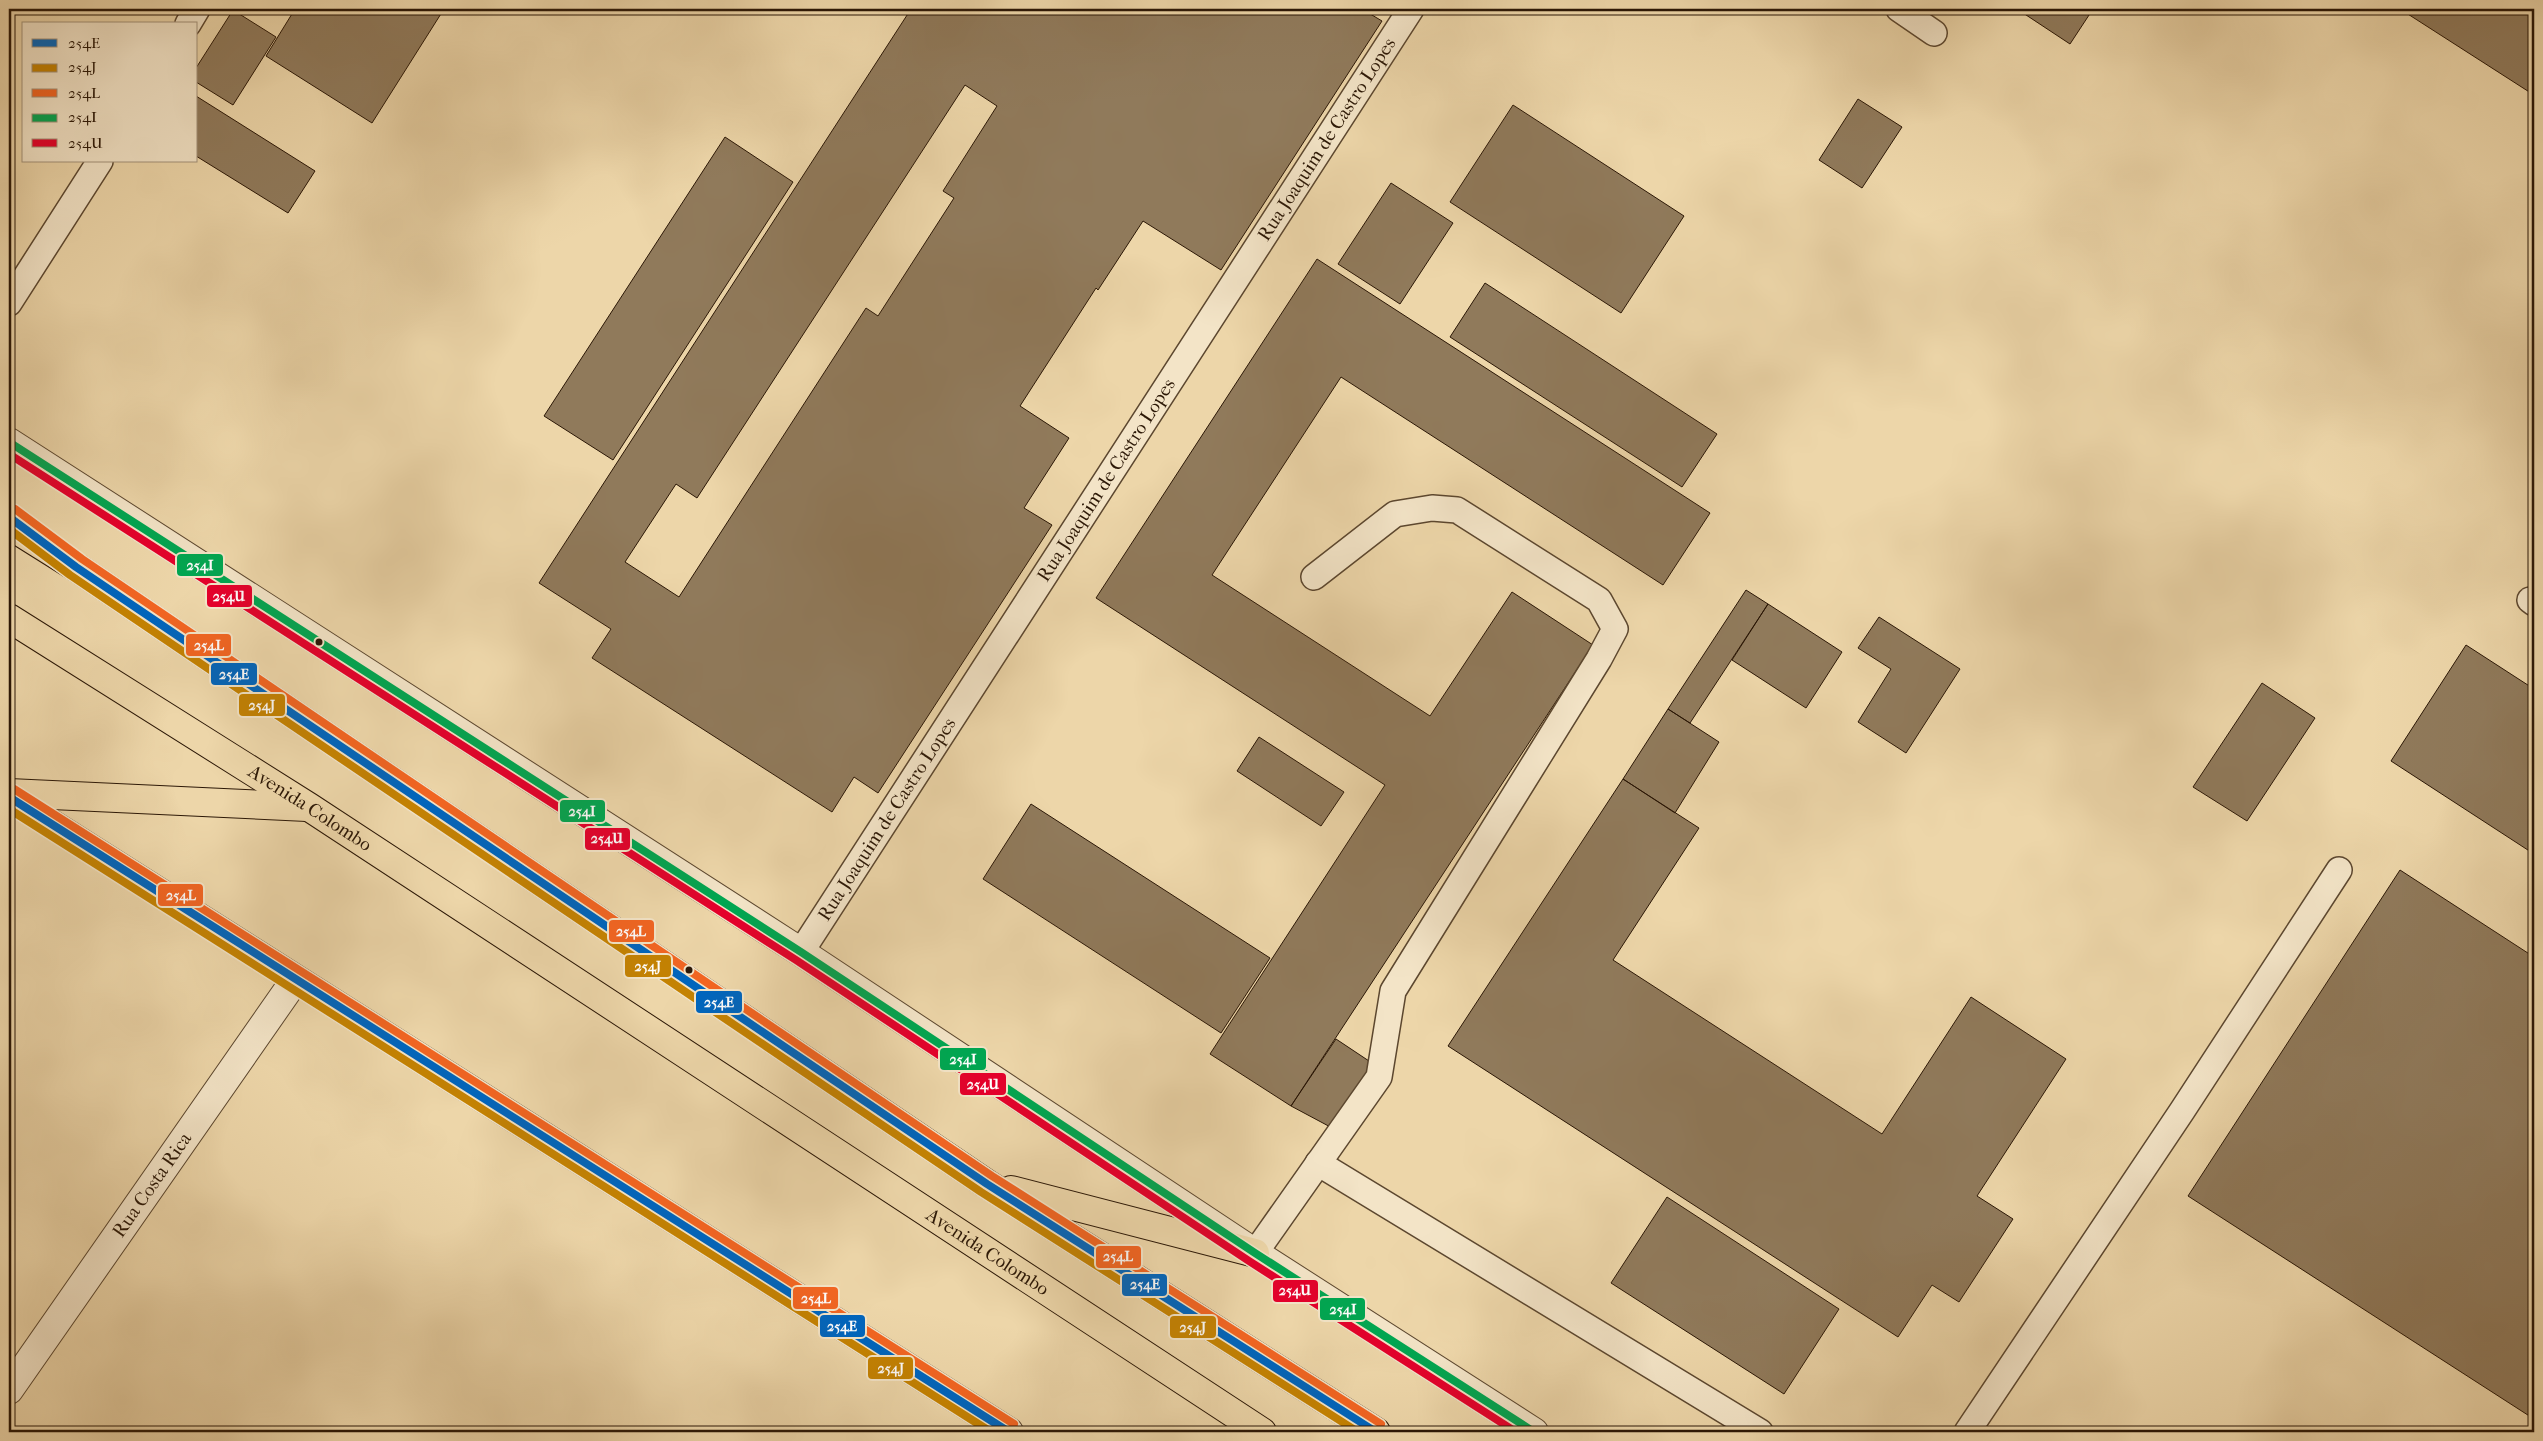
<svg xmlns="http://www.w3.org/2000/svg" width="2543" height="1441" viewBox="0 0 2543 1441" font-family="'IM FELL French Canon',serif">
<style>
.building{fill:#907a5b;stroke:#2b1706;fill-rule:evenodd}
.lines{fill:none;stroke-linecap:round;stroke-linejoin:round}
.service-casing{stroke:#5c472f;stroke-width:28}
.minor-casing{stroke:#5c472f;stroke-width:30}
.tertiary-casing{stroke:#5c472f;stroke-width:30}
.primary-casing{stroke:#2b1706;stroke-width:30}
.service{stroke:#f3e4c7;stroke-width:25}
.minor{stroke:#f3e4c7;stroke-width:28}
.tertiary{stroke:#f3e4c7;stroke-width:28}
.primary{stroke:#edd6a9;stroke-width:28}
.bus-1-casing{stroke:#f3e4c7;stroke-width:11}
.bus-2-casing{stroke:#f3e4c7;stroke-width:11}
.bus-3-casing{stroke:#f3e4c7;stroke-width:11}
.bus-4-casing{stroke:#f3e4c7;stroke-width:11}
.bus-5-casing{stroke:#f3e4c7;stroke-width:11}
.bus-1{stroke:#0065bd;stroke-width:8}
.bus-2{stroke:#c48202;stroke-width:8}
.bus-3{stroke:#f26522;stroke-width:8}
.bus-4{stroke:#00a651;stroke-width:8}
.bus-5{stroke:#e4002b;stroke-width:8}
.bus-dot{fill:#2b1706;stroke:#f3e4c7;stroke-width:2}
.labels{text-anchor:middle;dominant-baseline:central;stroke-width:4.5;stroke-linejoin:round;paint-order:stroke}
.street-label{font-size:19px;fill:#2b1706;stroke:#f3e4c7}
.line-badge{stroke:#f3e4c7;stroke-width:2}
.badge-label{font-size:14px;text-anchor:middle;font-weight:bold;fill:#fff}
</style>
<rect width="100%" height="100%" fill="#edd6a9"/>
<filter id="stains"><feTurbulence type="fractalNoise" baseFrequency=".004" numOctaves="4"/><feColorMatrix values="0 0 0 0 .2 0 0 0 0 .09 0 0 0 0 .02 0 0 0 .5 -.17"/></filter>
<radialGradient id="worn" r=".72"><stop offset=".6" stop-color="#630" stop-opacity="0"/><stop offset="1" stop-color="#630" stop-opacity=".3"/></radialGradient>
<path class="building" d="M295 9H444L372 123 266 56Z
M911 9H1362L1382 21 1221 270 1143 221 1098 290 1096 288 1020 406 1069 438 1024 508 1052 525 878 793 854 777 832 812 592 658 611 629 539 583ZM965 85 997 106 943 191 954 198 878 316 866 308 679 597 625 562 676 484 697 498Z
M2017 9H2093L2070 44Z
M2400 9H2534V95Z
M233 10 276 37 233 105 196 82V68Z
M196 96 315 171 288 213 196 156Z
M1858 99 1902 127 1862 188 1819 160Z
M1513 105 1684 216 1621 313 1450 202Z
M725 137 793 182 613 460 544 416Z
M1391 183 1453 223 1400 304 1338 264Z
M1317 259 1710 513 1663 585 1341 377 1212 575 1430 716 1512 592 1593 645 1291 1106 1210 1054 1385 785 1096 598Z
M1485 283 1717 434 1682 487 1450 337Z
M1746 590 1768 604 1690 723 1668 709Z
M1768 604 1842 652 1806 708 1732 660Z
M1879 617 1960 669 1906 753 1858 722 1891 669 1858 648Z
M2466 645 2534 689V854L2391 761Z
M2262 683 2315 718 2247 821 2193 787Z
M1668 709 1719 742 1675 813 1623 779Z
M1259 737 1344 792 1321 826 1237 771Z
M1623 779 1699 828 1613 960 1882 1134 1971 997 2066 1059 1977 1196 2013 1219 1959 1302 1932 1285 1898 1337 1448 1046Z
M1031 804 1270 958 1221 1033 983 879Z
M2400 870 2534 957V1419L2188 1196Z
M1336 1039 1378 1067 1336 1130 1291 1106Z
M1667 1197 1839 1309 1784 1394 1611 1283Z"/>
<g class="lines">
<defs>
<g id="service">
<path d="M1899 9 1934 33"/>
<path d="M188 24 197 9"/>
<path d="M9 303 100 161"/>
<path d="M2530 600 2534 603"/>
<path id="s1" d="M801 952 1411 9"/>
<path d="M1318 1163 1760 1432"/>
<path d="M1255 1253 1379 1077 1393 991 1599 659 1615 629 1599 600 1457 510 1432 508 1395 514 1314 577"/>
<path d="M1967 1432 2182 1111 2339 870"/>
</g>
<g id="minor">
<path id="s2" d="M9 1390 295 980"/>
</g>
<path id="tertiary" d="M9 442 801 952 1255 1253 1534 1432
M9 797 1009 1432"/>
<g id="primary">
<path d="M9 525 76 567 987 1184 1376 1432"/>
<path id="s3" d="M9 618 309 807 1262 1432"/>
<path d="M9 793 307 807"/>
<path d="M1011 1190 1255 1253"/>
</g>
</defs>
<use href="#service" class="service-casing"/>
<use href="#minor" class="minor-casing"/>
<use href="#tertiary" class="tertiary-casing"/>
<use href="#primary" class="primary-casing"/>
<use href="#service" class="service"/>
<use href="#minor" class="minor"/>
<use href="#tertiary" class="tertiary"/>
<use href="#primary" class="primary"/>
<defs>
<path id="bus-1" d="M9 517 76 567 987 1184 1376 1432
M9 797 1009 1432"/>
<path id="bus-2" d="M9 529 70 575 981 1192 1358 1432
M9 809 991 1432"/>
<path id="bus-3" d="M15 509 82 559 992 1176 1381 1424
M14 789 1014 1424"/>
<path id="bus-4" d="M9 442 801 952 1255 1253 1534 1432"/>
<path id="bus-5" d="M9 454 796 960 1249 1261 1516 1432"/>
</defs>
<use href="#bus-1" class="bus-1-casing"/>
<use href="#bus-2" class="bus-2-casing"/>
<use href="#bus-3" class="bus-3-casing"/>
<use href="#bus-4" class="bus-4-casing"/>
<use href="#bus-5" class="bus-5-casing"/>
<use href="#bus-1" class="bus-1"/>
<use href="#bus-2" class="bus-2"/>
<use href="#bus-3" class="bus-3"/>
<use href="#bus-4" class="bus-4"/>
<use href="#bus-5" class="bus-5"/>
</g>
<g class="bus-dot">
<circle cx="319" cy="642" r="4.5"/>
<circle cx="689" cy="970" r="4.5"/>
</g>
<g class="labels">
<g class="street-label">
<text stroke="none"><textPath href="#s1" startOffset="968">Rua Joaquim de Castro Lopes</textPath></text>
<text stroke="none"><textPath href="#s1" startOffset="562">Rua Joaquim de Castro Lopes</textPath></text>
<text stroke="none"><textPath href="#s3" startOffset="356">Avenida Colombo</textPath></text>
<text stroke="none"><textPath href="#s1" startOffset="158">Rua Joaquim de Castro Lopes</textPath></text>
<text stroke="none"><textPath href="#s2" startOffset="250">Rua Costa Rica</textPath></text>
<text stroke="none"><textPath href="#s3" startOffset="1166">Avenida Colombo</textPath></text>
</g>
</g>
<g class="line-badge">
<rect x="176" y="553" width="48" height="24" rx="5" fill="#00a651"/>
<rect x="206" y="584" width="47" height="24" rx="5" fill="#e4002b"/>
<rect x="185" y="633" width="47" height="24" rx="5" fill="#f26522"/>
<rect x="210" y="662" width="48" height="24" rx="5" fill="#0065bd"/>
<rect x="238" y="693" width="48" height="24" rx="5" fill="#c48202"/>
<rect x="559" y="799" width="47" height="24" rx="5" fill="#00a651"/>
<rect x="584" y="827" width="47" height="24" rx="5" fill="#e4002b"/>
<rect x="157" y="883" width="47" height="24" rx="5" fill="#f26522"/>
<rect x="608" y="919" width="47" height="24" rx="5" fill="#f26522"/>
<rect x="624" y="954" width="48" height="24" rx="5" fill="#c48202"/>
<rect x="695" y="990" width="48" height="24" rx="5" fill="#0065bd"/>
<rect x="939" y="1047" width="48" height="24" rx="5" fill="#00a651"/>
<rect x="959" y="1072" width="48" height="24" rx="5" fill="#e4002b"/>
<rect x="1095" y="1245" width="47" height="24" rx="5" fill="#f26522"/>
<rect x="1121" y="1273" width="47" height="24" rx="5" fill="#0065bd"/>
<rect x="1272" y="1279" width="47" height="24" rx="5" fill="#e4002b"/>
<rect x="792" y="1286" width="47" height="24" rx="5" fill="#f26522"/>
<rect x="1319" y="1297" width="47" height="24" rx="5" fill="#00a651"/>
<rect x="819" y="1314" width="47" height="24" rx="5" fill="#0065bd"/>
<rect x="1169" y="1315" width="48" height="24" rx="5" fill="#c48202"/>
<rect x="867" y="1356" width="47" height="24" rx="5" fill="#c48202"/>
</g>
<g class="badge-label">
<text x="200" y="570">254I</text>
<text x="229" y="601">254U</text>
<text x="209" y="650">254L</text>
<text x="234" y="679">254E</text>
<text x="262" y="710">254J</text>
<text x="582" y="816">254I</text>
<text x="607" y="843">254U</text>
<text x="181" y="900">254L</text>
<text x="631" y="936">254L</text>
<text x="648" y="971">254J</text>
<text x="719" y="1007">254E</text>
<text x="963" y="1064">254I</text>
<text x="983" y="1089">254U</text>
<text x="1118" y="1261">254L</text>
<text x="1145" y="1289">254E</text>
<text x="1295" y="1295">254U</text>
<text x="816" y="1303">254L</text>
<text x="1343" y="1314">254I</text>
<text x="842" y="1331">254E</text>
<text x="1193" y="1332">254J</text>
<text x="891" y="1373">254J</text>
</g>
<rect width="2543" height="1441" fill="none" stroke="#edd6a9" stroke-width="30"/>
<rect x="10" y="10" width="2523" height="1421" fill="none" stroke="#2b1706" stroke-width="2.5"/>
<rect x="15" y="15" width="2513" height="1411" fill="none" stroke="#2b1706"/>
<rect x="22" y="22" width="175" height="140" fill="#f3e4c7" stroke="#a3927a"/>
<rect x="32" y="39" width="25" height="8" fill="#0065bd" stroke="#a3927a"/>
<text x="68" y="48" font-size="15" fill="#2b1706">254E</text>
<rect x="32" y="64" width="25" height="8" fill="#c48202" stroke="#a3927a"/>
<text x="68" y="72" font-size="15" fill="#2b1706">254J</text>
<rect x="32" y="89" width="25" height="8" fill="#f26522" stroke="#a3927a"/>
<text x="68" y="98" font-size="15" fill="#2b1706">254L</text>
<rect x="32" y="114" width="25" height="8" fill="#00a651" stroke="#a3927a"/>
<text x="68" y="122" font-size="15" fill="#2b1706">254I</text>
<rect x="32" y="139" width="25" height="8" fill="#e4002b" stroke="#a3927a"/>
<text x="68" y="148" font-size="15" fill="#2b1706">254U</text>
<rect width="100%" height="100%" filter="url(#stains)"/>
<rect width="100%" height="100%" fill="url(#worn)"/>
</svg>
